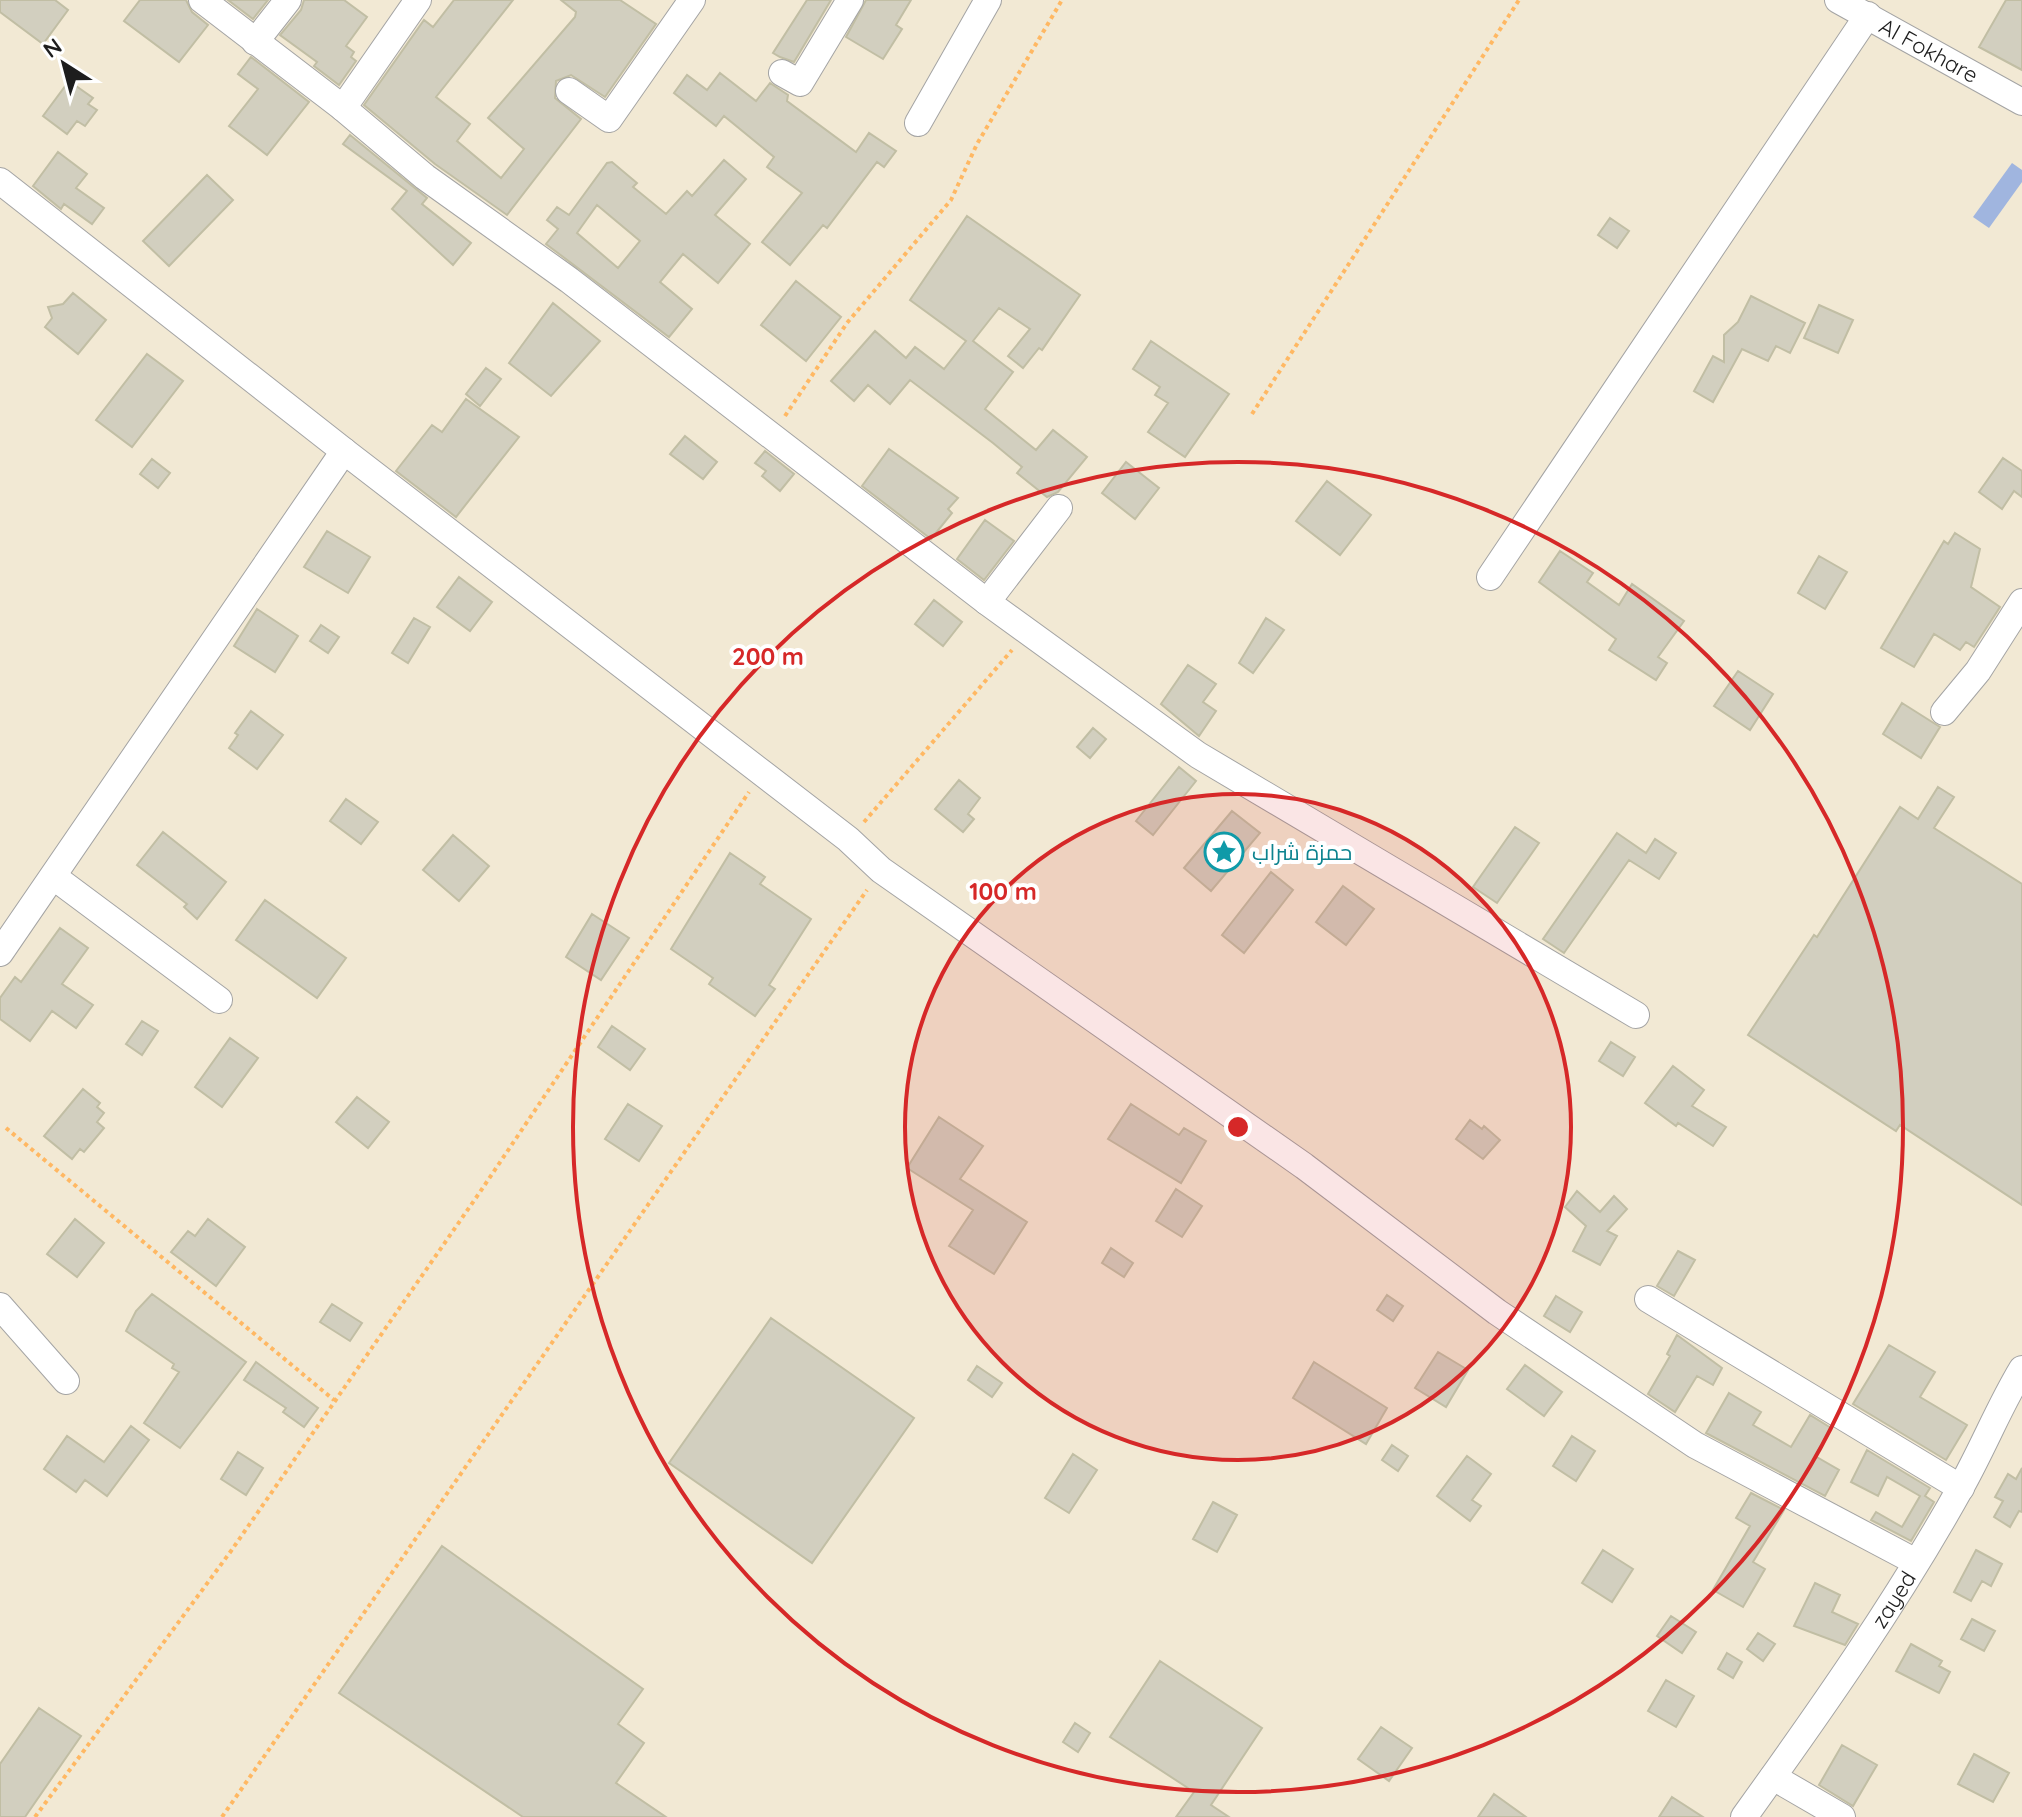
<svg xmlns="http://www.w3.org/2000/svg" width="2022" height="1817" viewBox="0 0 2022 1817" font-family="Quicksand,Cairo,sans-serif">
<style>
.military{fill:#f2e9d4}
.water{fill:#a0b5df}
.building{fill:#d2cfbf;stroke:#c1bea4;stroke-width:2;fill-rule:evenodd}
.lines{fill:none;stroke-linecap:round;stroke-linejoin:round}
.minor-casing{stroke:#a4a4a4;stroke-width:28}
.path{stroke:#ffb863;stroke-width:4;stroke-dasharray:4 4;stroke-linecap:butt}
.minor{stroke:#fff;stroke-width:26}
.ring{fill:none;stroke:#d62828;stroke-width:4}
.labels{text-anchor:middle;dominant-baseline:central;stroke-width:8;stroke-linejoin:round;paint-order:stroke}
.street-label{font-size:22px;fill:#1d1d1d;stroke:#fff}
.culture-label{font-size:22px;fill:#0d838f;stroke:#fff;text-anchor:start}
.centre{fill:#d62828;stroke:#fff;stroke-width:4}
.ring-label{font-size:24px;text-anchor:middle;font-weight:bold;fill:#d62828;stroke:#fff;stroke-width:8;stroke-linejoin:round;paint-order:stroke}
</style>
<rect width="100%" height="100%" fill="#edefe2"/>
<path class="military" d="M0 0H2022V1817H0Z"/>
<path class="water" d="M2012 163 2022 170V182L1989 228 1973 217Z"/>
<path class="building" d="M0 0H55L68 10 43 44 0 12Z
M140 0H186L192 12 208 25 179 62 124 21Z
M228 0H268L253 19Z
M304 0H344L367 17 346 46 354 52 351 57 356 61 339 85 314 66 317 62 280 35 301 10Z
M454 0H513L436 97 470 124 457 141 501 178 524 149 488 118 575 17 576 12 561 0H620L656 24 605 97 571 75 556 81 555 98 581 119 507 215 435 164 364 105 424 20 433 27Z
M807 0H831L794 62 780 57 773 53Z
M866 0H911L896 25 902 29 883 59 846 37Z
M2006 0H2022V70L1979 47Z
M251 57 309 102 267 155 229 126 258 89 238 74Z
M720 73 756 101 770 83 788 95 787 101 856 152 869 133 896 151 884 167 877 162 827 228 823 225 790 265 762 242 802 193 767 167 774 157 724 116 716 126 674 93 687 75 707 90Z
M69 81 93 98 88 104 97 110 85 126 77 121 67 134 43 116Z
M350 135 427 198 422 204 471 243 453 265 392 209 407 191 343 144Z
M58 152 87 174 76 188 104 208 92 224 64 204 61 209 33 186Z
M724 160 746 179 715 215 750 244 718 283 683 254 660 282 692 309 669 337 546 244 558 229 547 220 557 207 569 215 607 163 612 162 637 183 633 187 666 214 687 191 692 196ZM597 205 640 241 618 268 577 233Z
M207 175 233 200 169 266 143 241Z
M967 216 1080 295 1042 350 1039 348 1023 368 1008 356 1030 329 999 308 973 341 1013 372 985 409 1036 450 1053 430 1087 457 1058 492 1047 497 1017 473 1022 467 993 443 910 380 890 404 868 385 854 401 831 381 875 331 906 358 915 347 944 369 966 341 910 300Z
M1610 218 1629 231 1617 248 1598 235Z
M796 281 841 317 806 361 761 325Z
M73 293 106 320 78 354 45 327 52 318 48 307 63 304Z
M1751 296 1805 323 1790 353 1776 346 1768 361 1742 349 1713 402 1694 391 1713 356 1724 362V335L1738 322Z
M553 303 600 341 551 396 509 363Z
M1819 305 1853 320 1838 353 1804 338Z
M1151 341 1229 394 1185 457 1148 432 1168 403 1155 395 1160 387 1133 369Z
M147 354 183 381 132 447 96 420Z
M486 368 501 379 480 406 466 394Z
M466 399 519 437 456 517 396 471 432 425 442 432Z
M685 436 717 462 703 479 670 454Z
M889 449 958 498 948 509 952 513 931 539 862 486Z
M765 451 794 474 780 491 762 476 766 471 755 463Z
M2003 458 2022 471V497L2014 491 2002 509 1979 492Z
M152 459 170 473 158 488 140 474Z
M1126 462 1159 488 1135 519 1102 493Z
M1327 481 1371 515 1340 555 1296 521Z
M985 520 1014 541 984 580 957 559Z
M327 531 370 557 348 593 304 567Z
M1955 533 1980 549 1971 587 2000 607 1974 647 1966 642 1960 650 1934 634 1914 667 1881 648 1944 541 1948 544Z
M1560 551 1593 573 1587 582 1619 605 1632 584 1684 621 1658 657 1667 663 1656 680 1609 650 1616 639 1539 582Z
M1819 556 1847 572 1825 609 1798 593Z
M459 577 492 602 470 631 437 607Z
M934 600 962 622 943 646 915 624Z
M257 609 298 636 275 672 234 646Z
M414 618 430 627 408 663 392 653Z
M1266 618 1284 630 1253 673 1239 663Z
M321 625 339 637 328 653 310 641Z
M1188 665 1216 684 1203 702 1216 711 1199 736 1161 704Z
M1738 671 1773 694 1750 730 1714 706Z
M1902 703 1940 727 1921 758 1883 734Z
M251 711 283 735 257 769 229 748 238 735 235 733Z
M1093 728 1106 739 1090 758 1077 747Z
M1179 767 1196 781 1153 835 1136 821Z
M959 780 980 798 968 814 974 819 963 832 935 809Z
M1938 787 1954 797 1934 828 2022 884V1205L1900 1125 1896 1131 1748 1035 1814 935 1817 937 1900 807 1918 819Z
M346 799 378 822 361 844 330 821Z
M1232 811 1260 833 1211 891 1184 868Z
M1515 827 1539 843 1497 903 1473 887Z
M163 832 226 882 197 919 184 907 187 904 137 865Z
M1617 833 1646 853 1655 839 1676 853 1659 879 1629 860 1564 953 1543 939Z
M453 835 489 866 459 901 423 870Z
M730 853 765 877 760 884 811 919 769 985 775 989 755 1016 709 984 713 978 671 949Z
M1271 872 1293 890 1244 953 1222 935Z
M1343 886 1374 909 1346 945 1316 922Z
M265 900 346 958 317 998 236 940Z
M592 914 629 938 601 980 566 957Z
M60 928 88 948 62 984 93 1005 76 1028 52 1011 30 1041 0 1019V998L15 977 21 982Z
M142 1021 158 1031 142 1055 126 1044Z
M612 1026 645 1049 630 1070 598 1047Z
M230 1038 258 1058 222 1107 195 1087Z
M1611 1042 1635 1057 1623 1076 1599 1061Z
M1673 1066 1704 1090 1692 1106 1726 1127 1713 1146 1678 1123 1676 1126 1645 1103Z
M83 1089 100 1103 97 1107 104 1113 97 1122 104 1128 84 1152 80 1149 72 1159 44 1136Z
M357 1097 389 1122 368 1148 336 1122Z
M628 1104 662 1126 639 1161 605 1139Z
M1131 1104 1179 1135 1184 1128 1206 1141 1181 1183 1108 1139Z
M939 1117 983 1146 960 1179 1027 1222 994 1274 949 1246 973 1210 907 1168Z
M1470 1120 1482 1129 1484 1126 1500 1140 1483 1159 1456 1139Z
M1176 1189 1202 1206 1182 1237 1156 1221Z
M1577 1191 1600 1212 1614 1196 1627 1209 1607 1231 1617 1236 1600 1265 1573 1251 1586 1226 1565 1207Z
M75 1219 104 1243 77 1277 47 1254Z
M208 1219 245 1247 216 1286 171 1252 188 1231 195 1236Z
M1111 1248 1133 1263 1124 1277 1102 1263Z
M1678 1251 1695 1260 1674 1296 1657 1286Z
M152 1294 246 1362 180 1448 144 1423 179 1372 172 1368 174 1364 126 1331 136 1311Z
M1387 1295 1403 1306 1393 1321 1377 1310Z
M1556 1296 1582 1312 1570 1332 1544 1316Z
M332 1304 362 1323 350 1341 320 1322Z
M771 1318 914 1418 812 1563 669 1463Z
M1677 1335 1722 1368 1713 1385 1697 1376 1675 1412 1648 1394 1670 1356 1667 1354Z
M1889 1345 1935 1372 1920 1397 1967 1425 1946 1460 1853 1404Z
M1438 1352 1468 1370 1446 1407 1415 1388Z
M256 1362 318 1408 304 1427 283 1412 286 1408 244 1380Z
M1314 1362 1387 1408 1366 1444 1293 1398Z
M1525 1365 1562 1392 1544 1416 1507 1389Z
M977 1366 1002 1383 992 1397 968 1380Z
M1729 1393 1761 1412 1753 1425 1791 1447 1810 1415 1831 1428 1815 1456 1839 1470 1825 1496 1706 1433Z
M131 1426 149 1440 107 1496 85 1480 76 1492 44 1469 67 1436 104 1462Z
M1572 1436 1595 1451 1576 1481 1553 1466Z
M1392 1445 1408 1456 1398 1471 1382 1460Z
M1867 1450 1930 1488 1925 1496 1934 1502 1911 1541 1871 1520 1876 1512 1902 1527 1920 1496 1887 1477 1878 1496 1851 1482Z
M238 1452 263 1468 246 1495 221 1479Z
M1073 1454 1097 1470 1069 1513 1045 1498Z
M1467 1456 1491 1474 1472 1500 1481 1506 1470 1521 1437 1496Z
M2022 1468V1512L2019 1511 2010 1527 1994 1517 2003 1501 1995 1497 2008 1474 2016 1479Z
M1751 1493 1784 1510 1753 1562 1765 1569 1743 1607 1713 1590 1750 1526 1736 1518Z
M1213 1502 1237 1515 1217 1552 1193 1539Z
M442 1546 643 1689 618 1724 644 1743 616 1783 666 1817H523L339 1693Z
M1603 1550 1633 1569 1612 1602 1582 1583Z
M1976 1550 2002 1564 1991 1586 1982 1581 1971 1601 1954 1592Z
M1815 1583 1840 1595 1832 1612 1858 1624 1845 1645 1794 1626Z
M1671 1616 1696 1632 1682 1653 1657 1636Z
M1972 1619 1995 1631 1984 1651 1961 1639Z
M1758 1633 1775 1644 1763 1661 1747 1649Z
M1911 1644 1942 1661 1939 1666 1950 1672 1939 1693 1896 1671Z
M1727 1653 1742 1662 1733 1678 1718 1669Z
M1160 1661 1262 1728 1211 1805 1229 1817H1176L1194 1792 1110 1737Z
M1666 1680 1694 1696 1676 1727 1648 1711Z
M39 1708 81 1736 25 1817H0V1764Z
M1075 1723 1090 1733 1078 1752 1063 1742Z
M1381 1727 1412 1748 1389 1781 1358 1759Z
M1842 1745 1877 1765 1853 1806 1819 1785Z
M1974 1754 2009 1773 1993 1802 1958 1784Z
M1494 1794 1526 1817H1478Z
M1672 1797 1703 1817H1659Z"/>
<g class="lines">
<defs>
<g id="minor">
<path d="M202 0 343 108 425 177 569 280 987 602 1198 755 1636 1015"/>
<path id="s1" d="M1838 0 2022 102"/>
<path d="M255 42 288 0"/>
<path d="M782 73 800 83 850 0"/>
<path d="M569 91 609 119 692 0"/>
<path d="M343 108 418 0"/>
<path d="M918 123 988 0"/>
<path d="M0 181 344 451"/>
<path d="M1490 577 1868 15"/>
<path d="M987 602 1059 508"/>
<path d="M1944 712 1978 671 2022 602"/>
<path d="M54 877 219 1000"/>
<path d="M0 953 344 451 848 839 881 870 1304 1166 1497 1312 1695 1445 1916 1562"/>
<path d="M1648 1299 1961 1488"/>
<path d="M0 1306 66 1381"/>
<path d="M1773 1777 1842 1817"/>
<path id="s2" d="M1744 1817C1821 1710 1897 1602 1961 1487 1983 1448 1999 1407 2022 1369"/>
</g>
</defs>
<use href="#minor" class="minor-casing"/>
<path class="path" d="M1252 414 1519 0
M785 416 847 323 951 200 977 144 1062 0
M864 822 1012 650
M6 1128 334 1400
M35 1817 231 1551 480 1192 749 792
M222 1817 867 890"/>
<use href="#minor" class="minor"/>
</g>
<circle cx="1238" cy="1127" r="333" fill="#d62828" fill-opacity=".12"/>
<g class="ring">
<circle cx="1238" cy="1127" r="333"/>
<circle cx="1238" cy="1127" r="665"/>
</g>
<defs>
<symbol id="sight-ring" viewBox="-11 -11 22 22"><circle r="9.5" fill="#fff" stroke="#0f9aa8" stroke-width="1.5"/><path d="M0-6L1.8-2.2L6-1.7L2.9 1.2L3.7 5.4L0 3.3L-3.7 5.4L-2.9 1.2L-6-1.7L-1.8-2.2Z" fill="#0f9aa8"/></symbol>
</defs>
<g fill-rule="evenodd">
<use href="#sight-ring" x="1202" y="830" width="44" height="44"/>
</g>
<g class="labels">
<g class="street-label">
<text stroke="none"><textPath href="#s1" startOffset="104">Al Fokhare</textPath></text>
<text stroke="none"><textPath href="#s2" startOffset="264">zayed</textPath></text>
</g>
<g class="culture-label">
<text x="1252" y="852">حمزة شراب</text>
</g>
</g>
<circle cx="1238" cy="1127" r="12" class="centre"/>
<g class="ring-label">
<text x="768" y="665">200 m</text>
<text x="1003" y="900">100 m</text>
</g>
<g transform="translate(64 64) rotate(324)" stroke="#ffffff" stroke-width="6" paint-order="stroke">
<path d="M0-6L14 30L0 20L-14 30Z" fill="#1d1d1d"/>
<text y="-12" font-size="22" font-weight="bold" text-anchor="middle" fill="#1d1d1d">N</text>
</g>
</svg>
